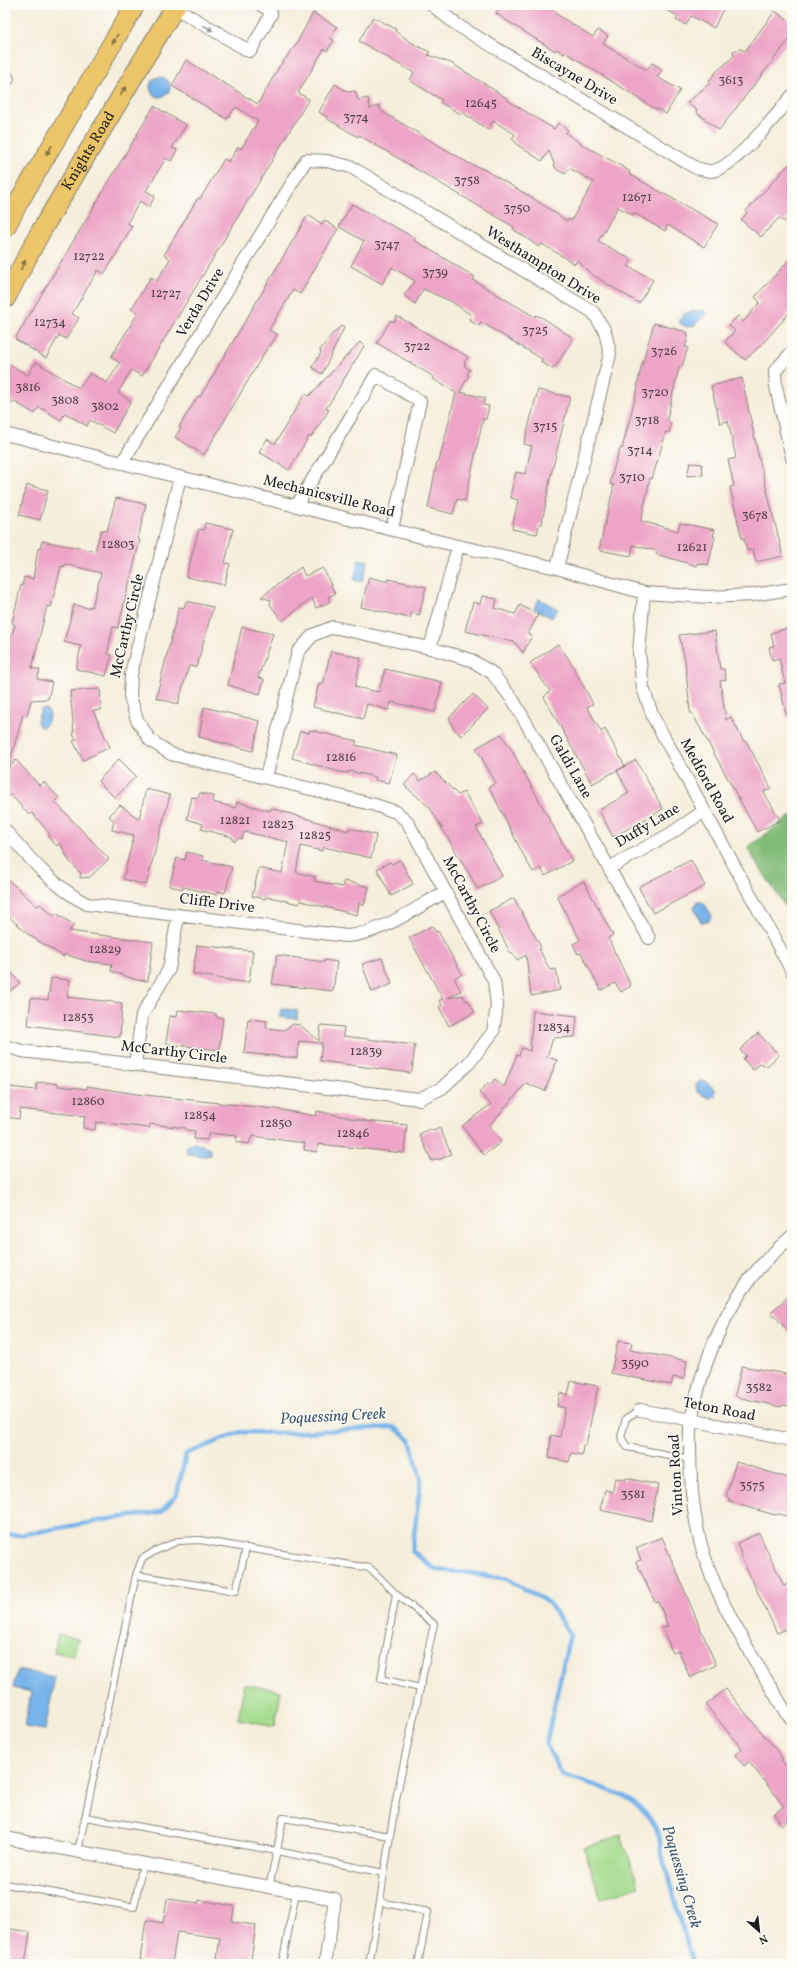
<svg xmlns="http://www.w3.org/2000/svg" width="797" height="1969" viewBox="0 0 797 1969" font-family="Vollkorn,serif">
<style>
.green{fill:#a4dc8e;stroke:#607c55}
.forest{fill:#83bc79;stroke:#506c4a}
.water{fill:#77b4ea;stroke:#4a6883}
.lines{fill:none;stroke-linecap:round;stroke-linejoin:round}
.stream{stroke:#77b4ea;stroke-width:4.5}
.building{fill:#eda4c6}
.lane-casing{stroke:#88857c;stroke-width:8}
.street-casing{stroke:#88857c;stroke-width:14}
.primary-casing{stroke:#88857c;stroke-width:21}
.lane{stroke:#fff;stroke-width:6}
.street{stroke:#fff;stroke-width:12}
.primary{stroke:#edc569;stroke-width:19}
.oneway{fill:#999}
.oneway2{fill:#847042}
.labels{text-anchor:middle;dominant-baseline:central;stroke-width:3;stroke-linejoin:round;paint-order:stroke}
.number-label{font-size:13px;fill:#503e46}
.street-label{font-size:15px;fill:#1c1c1c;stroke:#fdfcf7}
.water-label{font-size:16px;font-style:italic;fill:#40596e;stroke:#fdfcf7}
</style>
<rect width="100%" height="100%" fill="#fdfcf7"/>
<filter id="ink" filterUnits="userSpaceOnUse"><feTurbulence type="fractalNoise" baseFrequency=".025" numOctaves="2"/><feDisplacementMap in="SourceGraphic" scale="8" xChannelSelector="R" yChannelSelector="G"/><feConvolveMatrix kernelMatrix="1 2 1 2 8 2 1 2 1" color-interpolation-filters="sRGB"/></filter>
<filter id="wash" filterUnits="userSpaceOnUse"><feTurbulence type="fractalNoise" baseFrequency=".012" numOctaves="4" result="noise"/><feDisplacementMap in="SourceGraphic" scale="16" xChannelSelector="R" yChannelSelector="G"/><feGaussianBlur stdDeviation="0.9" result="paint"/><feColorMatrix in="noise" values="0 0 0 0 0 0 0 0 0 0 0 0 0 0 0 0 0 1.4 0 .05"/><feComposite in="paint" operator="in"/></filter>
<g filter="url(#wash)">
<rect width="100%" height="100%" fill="#f5eedb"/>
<path class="green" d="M58 1634 78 1639 74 1656 54 1652Z
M244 1684 281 1691 275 1726 238 1719Z
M621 1835 639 1886 601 1899 584 1848Z"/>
<path class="forest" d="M792 815V917L747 848Z"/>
<path class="water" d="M150 87a10 10 0 1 1 20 0a10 10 0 1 1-20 0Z
M701 310 705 311 706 314 695 325 686 327 680 323V319L683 314Z
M359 559 368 561 362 582 354 580Z
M539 599 558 609 552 618 534 608Z
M41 709H46L50 714 47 724 43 727 39 726 37 722Z
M697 901 704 903 712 916 708 922H701L694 908Z
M281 1009 297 1010V1019L280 1017Z
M699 1081H704L715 1089V1096L708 1098 697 1091 696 1085Z
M193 1143 209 1147 210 1149V1155L205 1156 188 1154 186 1149 187 1146Z
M17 1670 55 1677 45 1730 25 1727 31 1692 13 1688Z"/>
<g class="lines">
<path class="stream" d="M5 1534 20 1535 110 1519 161 1512 177 1494 186 1454 240 1432 285 1433 394 1427 410 1440 421 1479 412 1551 436 1570 464 1572 507 1579 549 1603 570 1634 546 1744 562 1775C597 1786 643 1795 658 1833 661 1838 660 1845 661 1851L693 1964"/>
</g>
<g id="blocks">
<path class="building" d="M501 5H544L557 13 556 14 593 37 598 30 608 36 603 44 647 70 652 63 662 69 657 77 680 90 666 114 658 109 657 110 565 52 564 54 556 49 555 51 504 19 496 13Z
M656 5H725L714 28 691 16 686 25 676 20 678 16Z
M775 11 792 23V36L719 130 696 112 697 110 687 103 709 84V81L716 72 734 56 733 51 741 49 745 51Z
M313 13 337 27 330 38 334 40 327 51 324 49 298 93 309 99 142 376 131 370 118 393 131 401 113 433 90 420 87 426 65 413 61 420 39 407 35 414 13 401 5 414V362L28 375 36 362 79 388 90 373 107 383 120 363 111 357 138 313 131 309 151 277 157 281 170 259 164 255 193 206 198 198 200 199 224 159 229 162 238 147 241 149 258 121 236 107 227 119 172 86 186 60 258 104 279 67 295 46Z
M373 17 396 29 395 31 417 46 430 52 428 55 451 63 472 76 508 99 507 100 554 129 558 123 568 130 566 133 583 145 623 167 630 172 629 174 650 186 718 224 704 247 668 225 665 231 634 213 633 215 618 207 598 241 632 260 628 266 653 280 639 303 591 274 577 260 575 264 542 244 539 247 513 229 514 227 359 135 358 137 326 118 327 117 319 112 335 84 348 92 355 91 358 100 368 98 370 109 379 105 381 111 470 164 483 169 531 197 567 221 568 219 571 221 594 182 569 168 565 174 556 169 549 151 542 161 516 144 517 143 512 139 515 134 493 121 488 130 462 112 461 114 441 103 442 100 412 82 410 80 414 73 359 41Z
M154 106 186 125 172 148 177 150 171 161 166 158 146 191 155 196 149 207 140 201 127 223 132 226 111 263 104 274 98 270 72 314 79 318 66 339 59 335 46 358 15 339Z
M792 161V213L784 222 779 218 761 237 741 220 747 213 746 211Z
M352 204 415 238 414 240 475 277 473 280 535 317 536 315 543 318 570 336 573 339 557 364 553 369 541 362 542 359 481 322 479 326 469 320 471 315 452 302 423 289 415 304 404 295 415 281 392 267 382 284 351 266 364 241 339 227Z
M308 215 322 224 324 220 338 229 300 294 293 290 269 330 277 334 275 338 270 346 269 345 204 455 175 437 181 428 179 427 198 396 200 397 212 377Z
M792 257V310L762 344 745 360 725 342 735 331 729 325 738 316 743 322 760 302 755 297Z
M397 316 468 357 464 363 466 364 464 366 470 370 467 374 469 375 460 392 485 398 483 405 489 406 486 419H483L465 501 457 499 453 514 428 508 437 461 439 462 456 393 433 379 434 377 377 343 391 320 394 322Z
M654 323 687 332 688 337 685 347H688L682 367H679L667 419 671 424 669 433 666 432 652 479 650 478 641 521 678 531 680 523 715 530 713 536 715 537 708 565 697 563V566L656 554 657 551 633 545 631 556 599 550 614 485 610 484 614 467 620 448 622 449 638 387 637 386 641 368Z
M341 326 344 328 322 374 312 367 321 353 320 350 333 333H334Z
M360 342 364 346 326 409 329 410 311 437 309 436 289 470 259 452 267 439 275 444 305 393 309 396Z
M742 378 758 454 783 556 756 562 753 549 747 551 744 539H742L730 487 734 486 728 460 736 458 728 421 720 423 711 386Z
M538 390 570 397 550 479 543 517 542 524H539L537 534 512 529 518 500 511 498V492L516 472 525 474 532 446 524 444Z
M690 463 702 464 703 475 687 476Z
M27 485 48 490 40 520 19 515Z
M116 498 146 504 138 539 140 540 118 628 113 627 108 651V654L112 655 106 676 76 669 81 646 64 642 74 605 89 608V606L92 607 101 573 65 564 64 567 61 566 51 607 47 606 32 668 40 670 37 679 52 682 48 699 31 700 27 715 23 714 9 765H5V656L15 625 12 623 21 585 22 586 24 577 33 579 38 548 40 549 42 541 95 551 101 530 107 531Z
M205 523 233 529 225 563 230 564 224 585 186 577 199 529 204 530Z
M301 567 305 576 323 568 335 594 328 597 330 602 316 608 312 598 282 621 270 604 271 600 261 597Z
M369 577 388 582V579L426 587 419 615 412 613 410 618 361 607Z
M482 596 497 599 495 608 515 614 520 605 538 615 528 634 532 636 523 653 514 641 513 642 465 631 473 602 480 604Z
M186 601 213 607 198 662 196 667 189 666 178 704 156 698 179 607 184 608Z
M242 627 273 634 258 678 264 679 260 694 228 685Z
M792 627V717L787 718 779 684 785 683 779 658 772 660 769 647 774 646 771 633Z
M715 631 720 669H724L726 680 720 681 726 720 731 717 744 742 746 741 752 752 771 788 764 792 780 820 757 832 692 713 690 712 685 660 679 635Z
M558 644 570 661 593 704 587 707 601 732 605 729 625 766 592 784 544 697 550 691 530 663Z
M331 651 361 658 355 687 379 692 385 669 442 682 435 712 391 702 389 710 367 704 363 719 313 707 319 683 323 684Z
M100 689 101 710 93 711 110 747 83 760 73 741 76 740 73 734 74 733 70 691Z
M473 694 488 709 461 736 454 729 449 718Z
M204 707 260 721 253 751 199 737Z
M310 730 357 741 355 745 397 755 389 783 375 780 376 777 349 771 348 773 340 772 292 758 300 731 309 733Z
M501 734 510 747 572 861 545 876 541 868 533 872 527 862 489 787 496 783 476 748Z
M119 759 136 776 115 798 98 781Z
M16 760 40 786 44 782 59 798 55 802 109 859 90 877 80 878 81 873 69 861 60 843 57 846 48 837 50 834 32 813 29 815 11 795 5 800V771Z
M636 760 663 809 613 837 599 810 629 793 617 771Z
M435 772 458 795 464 792 483 824 476 827 502 876 478 889 430 808 404 785 414 774 420 781Z
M146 789 170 795 146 885 123 879 134 835 112 830 114 821 109 816 120 805 139 819Z
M200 793 214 796 213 802 236 808 237 802 270 811 271 808 348 831 349 828 376 835 371 858 324 847 322 851 301 846 296 872 315 877 314 881 342 887 344 881 369 887 364 905 359 903 357 915 301 901 299 904 274 898 266 897 265 899 252 896 259 868 282 873 288 842 246 832H244L242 839 239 838 234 842 232 837 201 829 203 824 187 819 192 797 198 798Z
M187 852 203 856 202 860 232 867 225 893 218 891 217 895 184 887 183 889 169 886 177 858 185 860Z
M400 860 413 884 391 896 377 869 390 862 392 864Z
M691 860 705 886 653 913 639 888 640 886Z
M5 877 37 906 40 904 54 916 56 913 74 925 69 931 153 942 148 981 137 980 111 971 112 964 86 961 64 954V957L29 935 5 913Z
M582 882H584L613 935 608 938 631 986 621 992 615 983 601 990 581 953 578 954 573 944 580 940 557 896Z
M514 898 541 947 539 949 550 970 556 969 560 990 531 996 526 955 517 960 513 953 511 954 489 911Z
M432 926 436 932 438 931 462 974 454 978 461 991 448 998 463 995 466 1001 468 1000 475 1012 449 1026 439 1007 442 1005 439 1000 443 999 409 938Z
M197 945 253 951 249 982H242L193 974Z
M277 955 324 962 325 960 337 962 333 991 272 984Z
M382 958 392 984 372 992 362 964Z
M5 965 20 983 5 995Z
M51 978 70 980 67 997 122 1003 120 1037 28 1025 31 998 48 1000Z
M178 1010 216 1014V1017L223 1018 219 1050 168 1044 166 1042 170 1016 177 1017Z
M533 1011 577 1016 575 1037 553 1038 547 1057 557 1060 545 1091 526 1083 489 1126 501 1142 484 1155 462 1126 491 1104 479 1093 488 1083 490 1085 495 1079 504 1087 517 1055 519 1056 522 1048 530 1051Z
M248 1019 267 1021 266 1028 284 1030 293 1024 300 1025 319 1041 321 1025 344 1027 343 1036 415 1045 412 1071 410 1073 320 1061 322 1043 299 1041 297 1058 244 1053Z
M758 1033 779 1055 766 1067 761 1063 753 1070 743 1059 746 1056 740 1050Z
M45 1082 58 1084V1086L87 1089V1086L136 1094 275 1109 316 1116 317 1111 365 1121 407 1125 404 1153 318 1144 317 1152 304 1150 305 1143 252 1136 249 1144 236 1142 237 1136 209 1133 207 1140 194 1139 195 1131 186 1130V1128L150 1124 149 1128 96 1122 95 1130 83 1128 85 1116 20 1109 19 1119 5 1117V1090H8L9 1087 36 1090 37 1083Z
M440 1128 451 1154 439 1160 438 1158 432 1161 419 1134 430 1129 433 1131Z
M792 1293V1335L771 1312Z
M618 1341 632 1343 630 1350 687 1361 684 1379 673 1377 671 1385 611 1373Z
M742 1366 792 1375V1406L782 1405 781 1407 737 1397 735 1395Z
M571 1381 598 1386 586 1445H583L582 1455 571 1453 569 1462 549 1458 551 1435 560 1437 565 1408 557 1406 560 1393 568 1395Z
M736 1462 792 1479V1517L780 1514 775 1515 729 1502 730 1499 726 1497Z
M615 1478 625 1480 626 1478 658 1485 651 1521 600 1510 605 1490 613 1492Z
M759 1533 784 1586 792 1581V1627L777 1633 743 1561 737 1543Z
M662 1537 716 1665 690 1678 679 1651 673 1653 671 1649 662 1628 668 1626 658 1601 655 1602 636 1562 641 1560 636 1548Z
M726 1689 776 1750 783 1759 781 1760 792 1774V1817L782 1825 774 1814 784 1806 749 1762 744 1766 735 1755 742 1749 706 1705Z
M167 1899 199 1903V1900L234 1906 232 1922 256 1925 251 1960 245 1959 244 1964H216L220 1938 177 1932 172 1964 140 1960 146 1920 163 1923Z
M5 1928 30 1932 25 1964H5Z"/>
</g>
</g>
<g filter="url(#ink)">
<use href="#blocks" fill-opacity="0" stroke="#88857c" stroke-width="1"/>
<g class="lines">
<defs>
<path id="lane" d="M5 67 11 79 5 89
M640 1410 626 1418 621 1437 627 1447 690 1459
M136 1575 142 1559 155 1551 178 1541 200 1540 246 1548
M396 1594 381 1679 420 1688
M85 1817 277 1851 283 1818 390 1836
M78 1851 136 1575 236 1591 246 1548 370 1568 396 1594 434 1624 397 1794 384 1873 277 1851 269 1887
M5 1884 134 1907 143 1863
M380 1902 384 1873
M282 1964 296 1892
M369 1964 380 1902 428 1912 418 1964"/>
<path id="street" d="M432 5 457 25 696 168C701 169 707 171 711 171 733 170 778 113 792 96
M174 7 249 51 251 50 271 14 269 10 261 5
M792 352 775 371 776 387 792 458
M5 434 458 546 557 568 644 593 709 597 752 595 792 589
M122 463 306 160 327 161 351 167 593 312 605 331 610 354 557 568
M297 505 376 375 420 401 392 529
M644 593 639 653 643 688 653 717 792 971
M430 648 458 546
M266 777 298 652 313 635 333 627 430 648 471 660 492 673 513 700 649 938
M5 830C29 858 54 887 87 904L347 936C382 933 414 909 445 892
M609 868 670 834 704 811
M5 1046 22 1051 419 1099 442 1088 469 1063 493 1032 497 1006 494 981 407 821 396 812 375 805 171 754 150 740 137 720 130 696 131 674 180 477
M135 1064 142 1015 169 969 178 915
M792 1236C777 1249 762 1263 750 1279 719 1321 701 1369 691 1420 689 1429 690 1439 690 1447 690 1485 693 1522 705 1558 723 1613 757 1663 786 1713L792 1719
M640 1410 792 1440
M5 1838 335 1899 325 1964"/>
<g id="primary">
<path d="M5 228 18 203 135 5"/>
<path id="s1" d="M5 299 41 231 176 5"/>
</g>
</defs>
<use href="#lane" class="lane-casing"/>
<use href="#street" class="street-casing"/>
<use href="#primary" class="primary-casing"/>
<use href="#lane" class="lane"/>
<use href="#street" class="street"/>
<use href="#primary" class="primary"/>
</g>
<defs><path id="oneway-solid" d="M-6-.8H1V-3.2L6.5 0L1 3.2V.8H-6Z"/></defs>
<use class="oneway" href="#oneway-solid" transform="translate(208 28) rotate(31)"/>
<g class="oneway2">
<use href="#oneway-solid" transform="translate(115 39) rotate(121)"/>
<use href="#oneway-solid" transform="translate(123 91) rotate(-59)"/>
<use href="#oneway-solid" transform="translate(49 150) rotate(121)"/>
<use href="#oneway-solid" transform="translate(23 265) rotate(-63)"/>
</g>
</g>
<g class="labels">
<g class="number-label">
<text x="731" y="81">3613</text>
<text x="481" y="104">12645</text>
<text x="356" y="118">3774</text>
<text x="467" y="181">3758</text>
<text x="637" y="198">12671</text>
<text x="517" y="209">3750</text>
<text x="387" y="245">3747</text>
<text x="89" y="257">12722</text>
<text x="435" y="273">3739</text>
<text x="166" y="294">12727</text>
<text x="50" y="323">12734</text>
<text x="535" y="331">3725</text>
<text x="417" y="347">3722</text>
<text x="664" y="352">3726</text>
<text x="28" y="388">3816</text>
<text x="655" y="393">3720</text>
<text x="65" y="401">3808</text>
<text x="105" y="407">3802</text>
<text x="647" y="421">3718</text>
<text x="545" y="427">3715</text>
<text x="640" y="451">3714</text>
<text x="632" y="478">3710</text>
<text x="755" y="516">3678</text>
<text x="118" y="545">12803</text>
<text x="692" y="548">12621</text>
<text x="341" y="758">12816</text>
<text x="235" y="821">12821</text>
<text x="278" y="825">12823</text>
<text x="315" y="836">12825</text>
<text x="105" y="950">12829</text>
<text x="78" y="1018">12853</text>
<text x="554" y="1028">12834</text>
<text x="366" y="1052">12839</text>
<text x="88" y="1102">12860</text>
<text x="200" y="1116">12854</text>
<text x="276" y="1124">12850</text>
<text x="353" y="1134">12846</text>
<text x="635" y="1364">3590</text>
<text x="759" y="1388">3582</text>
<text x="752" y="1486">3575</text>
<text x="633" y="1495">3581</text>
</g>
<g class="street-label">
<text transform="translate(574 77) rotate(31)">Biscayne Drive</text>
<text stroke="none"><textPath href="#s1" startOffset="170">Knights Road</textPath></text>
<text transform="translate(543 266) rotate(32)">Westhampton Drive</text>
<text transform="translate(201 303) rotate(-59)">Verda Drive</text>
<text transform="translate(329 497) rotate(14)">Mechanicsville Road</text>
<text transform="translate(128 626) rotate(-77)">McCarthy Circle</text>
<text transform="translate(570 767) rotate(60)">Galdi Lane</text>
<text transform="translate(706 781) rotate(61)">Medford Road</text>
<text transform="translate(648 826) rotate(-31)">Duffy Lane</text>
<text transform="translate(217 904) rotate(7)">Cliffe Drive</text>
<text transform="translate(471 905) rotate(62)">McCarthy Circle</text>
<text transform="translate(174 1053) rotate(7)">McCarthy Circle</text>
<text transform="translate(719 1410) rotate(11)">Teton Road</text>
<text transform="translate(677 1475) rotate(-93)">Vinton Road</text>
</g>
<g class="water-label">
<text transform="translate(333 1417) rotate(-3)">Poquessing Creek</text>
<text transform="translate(681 1877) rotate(74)">Poquessing Creek</text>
</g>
</g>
<rect width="797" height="1969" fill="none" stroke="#fdfcf7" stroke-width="20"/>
<g transform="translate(759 1931) rotate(152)" stroke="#fdfcf7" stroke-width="3" paint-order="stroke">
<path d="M0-3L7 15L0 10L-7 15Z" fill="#1c1c1c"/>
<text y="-6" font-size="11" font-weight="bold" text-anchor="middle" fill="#1c1c1c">N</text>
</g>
</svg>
